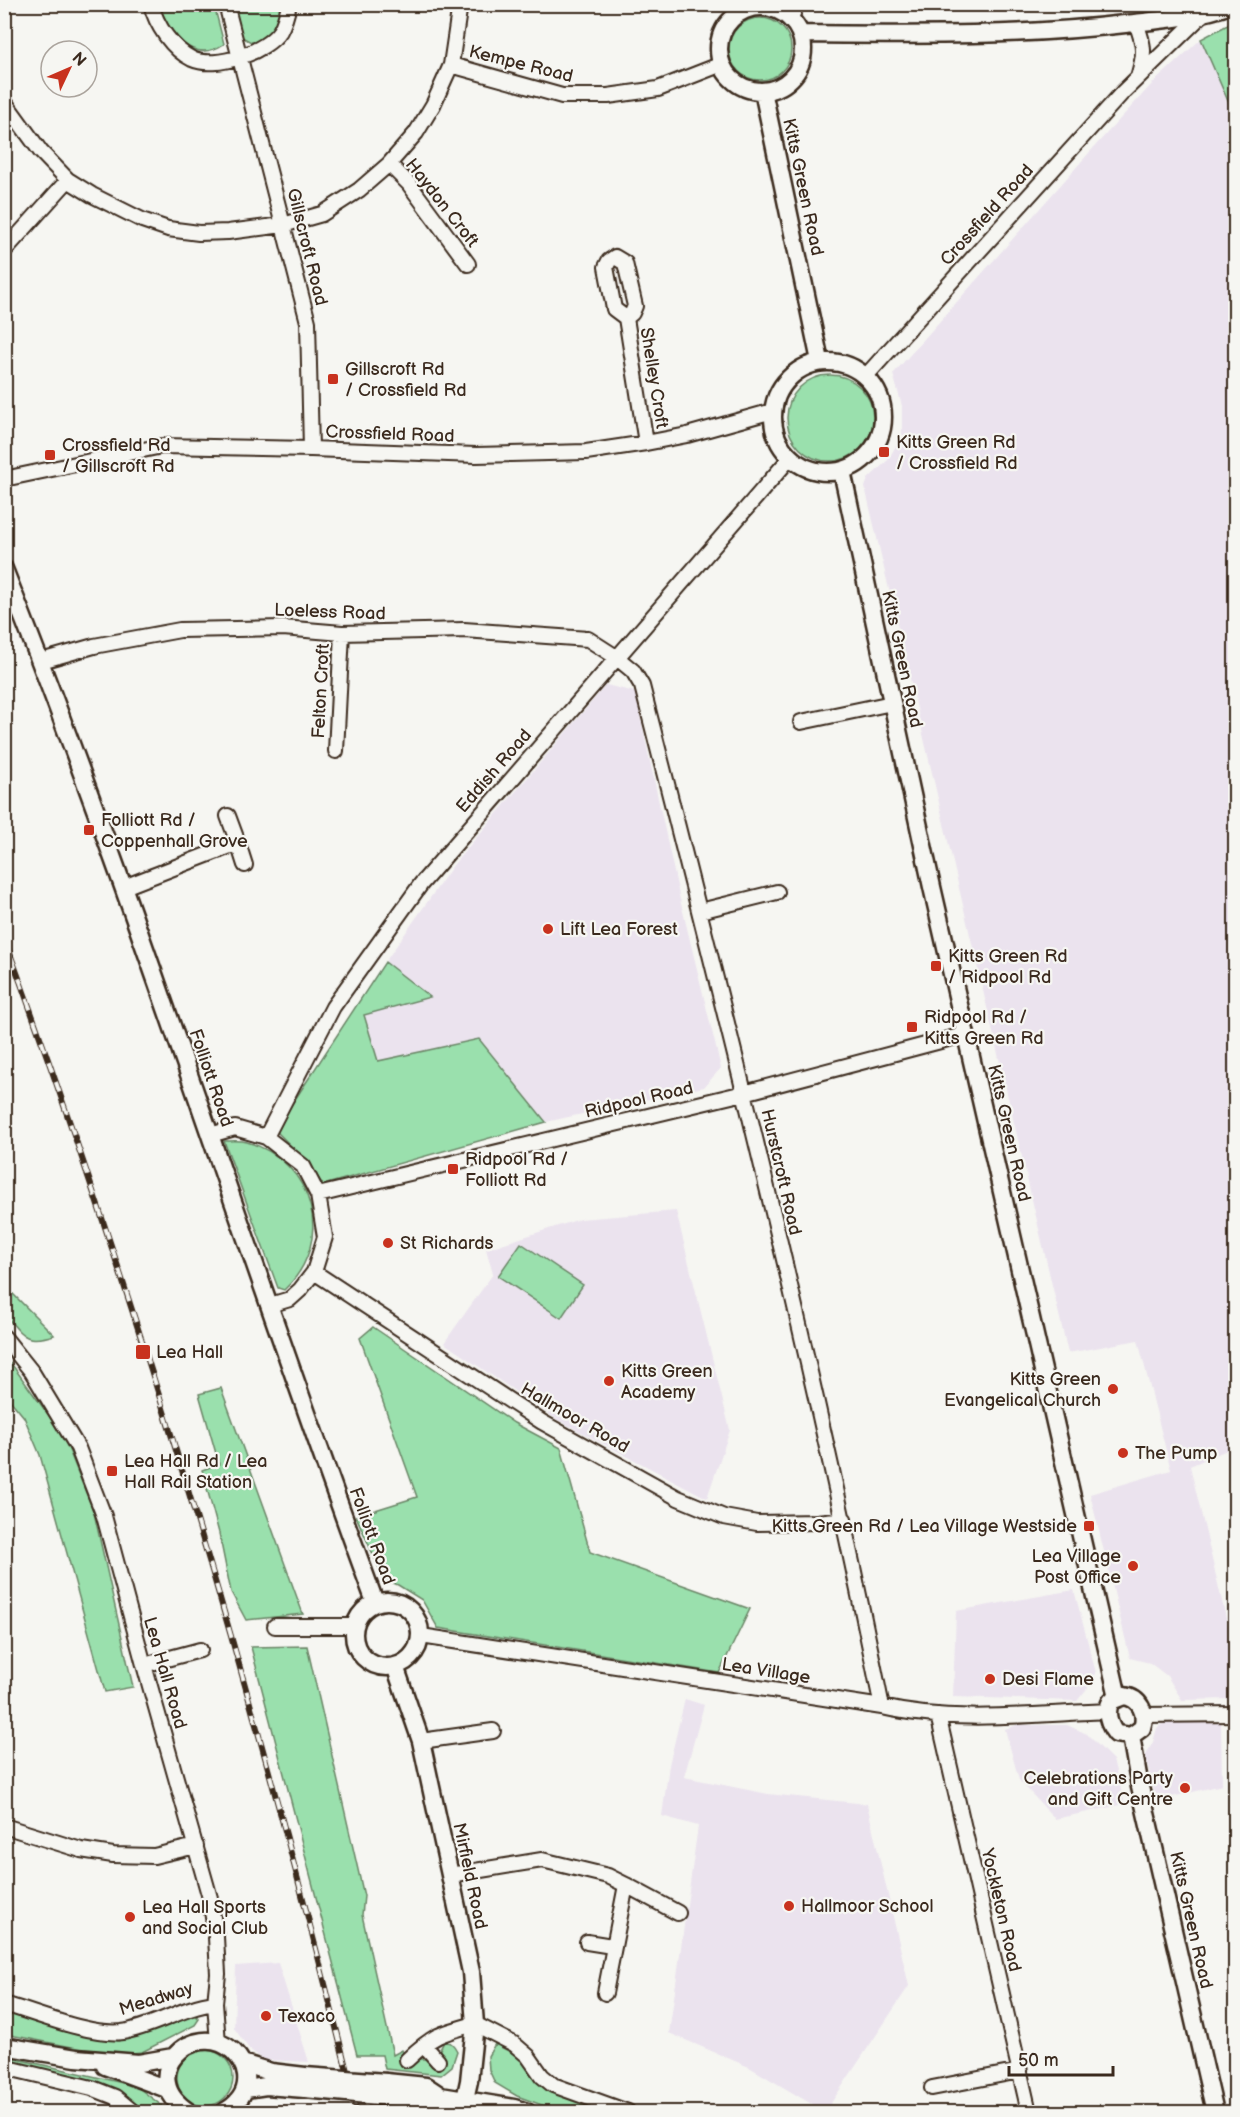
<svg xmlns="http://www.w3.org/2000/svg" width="1240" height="2117" viewBox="0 0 1240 2117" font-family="'Balsamiq Sans',sans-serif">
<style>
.built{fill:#ebe3ee}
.green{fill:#9ae0ad;stroke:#6a8566;stroke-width:1.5}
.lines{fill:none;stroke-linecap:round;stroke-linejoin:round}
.minor-casing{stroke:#3b2a1e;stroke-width:18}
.tertiary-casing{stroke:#3b2a1e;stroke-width:21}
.minor{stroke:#f6f6f2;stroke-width:14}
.tertiary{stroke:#f6f6f2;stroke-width:16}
.rail-casing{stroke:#3b2a1e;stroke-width:6}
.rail{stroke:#f6f6f2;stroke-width:4;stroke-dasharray:11;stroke-linecap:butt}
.tertiary-bridge-casing{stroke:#3b2a1e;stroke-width:21;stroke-linecap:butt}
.tertiary-bridge{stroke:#f6f6f2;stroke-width:16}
.poi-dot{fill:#c8321e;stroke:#f6f6f2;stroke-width:2}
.labels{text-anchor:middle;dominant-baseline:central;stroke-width:4.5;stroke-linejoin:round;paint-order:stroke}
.street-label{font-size:18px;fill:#3b2a1e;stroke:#f6f6f2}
.poi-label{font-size:18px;fill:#3b2a1e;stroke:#f6f6f2;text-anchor:start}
</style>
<rect width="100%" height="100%" fill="#f6f6f2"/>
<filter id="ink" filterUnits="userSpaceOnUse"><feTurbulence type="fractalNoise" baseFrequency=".0167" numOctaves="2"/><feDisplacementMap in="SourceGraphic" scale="12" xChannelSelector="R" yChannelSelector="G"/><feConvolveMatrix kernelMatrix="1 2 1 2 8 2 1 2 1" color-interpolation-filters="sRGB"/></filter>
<g filter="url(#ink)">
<path class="built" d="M1201 39 1236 117V1446L1190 1466 1230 1635H1235V1699L1182 1700 1167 1676 1150 1663 1130 1658 1090 1494 1171 1470 1138 1340 1068 1353 865 487 868 479 888 460 902 435V406L893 374 1096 145 1153 83Z
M606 685 635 692 679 895 721 1068 704 1087 546 1122 479 1039 378 1061 364 1015 429 997 385 962 454 864Z
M676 1211 730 1430 707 1498 556 1419 444 1343 493 1274 486 1249 580 1219Z
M1074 1590 1096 1673 1090 1685 1077 1701 953 1697 956 1611Z
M685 1699 704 1705 684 1777 768 1794 867 1804 909 1986 825 2112 749 2067 669 2033 698 1826 662 1816 669 1765Z
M1166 1721H1221L1222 1785 1155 1801 1146 1755 1153 1742 1157 1728Z
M1017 1725H1067L1087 1734 1113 1760 1125 1804 1055 1819 1019 1780 1005 1729Z
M278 1963 309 2062 264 2060 249 2049 234 2028 236 1966Z"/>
<path class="green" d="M159 5H214L224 44C191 66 169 32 159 5Z
M233 5H285L279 25 261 41 251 42 242 37Z
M729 49a31 31 0 1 1 62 0a31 31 0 1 1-62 0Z
M1235 21V117L1201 39Z
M787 418a43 43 0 1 1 86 0a43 43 0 1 1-86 0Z
M385 962 430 997 364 1015 378 1061 479 1039 546 1122 323 1185 309 1164 275 1130Z
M224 1141C231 1141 240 1140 247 1142 314 1161 336 1242 284 1290L278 1288Z
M521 1243 583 1285 561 1318 498 1276Z
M5 1286 54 1335C25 1344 23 1336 5 1315Z
M373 1327 514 1423 561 1448 590 1552 750 1609 719 1673 438 1628 422 1600 398 1585 384 1579 356 1516 417 1497 360 1338Z
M4 1359 13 1366 63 1435 94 1513 133 1687 105 1692 40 1455 24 1417 5 1394Z
M221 1388 303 1614 246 1620 231 1592 219 1533 202 1470 219 1464 199 1394Z
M307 1646 364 1896 362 1915 393 2055 402 2050 407 2064H414L419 2059H426L437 2066 438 2053 444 2042C452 2042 454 2045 457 2051L452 2066 441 2075 385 2069 382 2055H357L251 1647Z
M5 2011 118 2041 194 2013 199 2019 195 2025 142 2052 113 2055 5 2034Z
M495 2044 520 2057 548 2089 606 2112H561L517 2096 495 2083 489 2070 488 2056Z
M177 2078a28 28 0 1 1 56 0a28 28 0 1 1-56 0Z
M4 2056 136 2086 170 2112H145L127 2098 97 2085 5 2061Z"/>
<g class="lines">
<defs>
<path id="minor" d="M151 4C156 25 172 49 192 59 216 70 266 52 280 31 285 22 287 14 289 4
M226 4 308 322 311 449
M790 20 797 4
M1136 23C1145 46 1145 54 1138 77
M451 65 562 96H608L658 89 722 64
M4 101 41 152 68 180 92 195 142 220 168 229 199 233 228 232 283 225 322 214 359 190 389 164 416 133 433 105 451 65 460 4
M389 164 409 184 468 264
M4 251 68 180
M626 318 632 313 635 306 625 263 615 257 609 261 606 267 614 309 626 318 646 443
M865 377 1123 92 1204 13
M4 479 162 446 311 449 476 455 586 452 646 443 687 435 773 411
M41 661 94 646 180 630 283 628 342 633 464 630 588 639 616 657 633 671 642 686C729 1025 813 1364 882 1707
M801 722 892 703
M336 751 342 633
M228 816 238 843
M124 887 238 843 245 865
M700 911 777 892
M210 1135 235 1128 266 1137 303 1166 318 1195 325 1237 314 1272 300 1290 290 1299 270 1305
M266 1137 333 1007 421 884 790 458
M318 1195 744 1093 967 1034
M314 1272 542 1422 678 1498 724 1517 757 1523 817 1522 844 1519
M4 1337 32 1372 78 1448 104 1516 144 1665 210 1898 216 1937 218 1974 215 2003 218 2043
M275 1626H354
M421 1636 882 1707C955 1724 1033 1714 1108 1711
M144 1665 200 1650
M938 1715 1029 2112
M1143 1715 1236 1714
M421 1741 493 1731
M4 1826 81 1850 113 1855 154 1856 196 1846
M450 1875 542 1860 608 1876 626 1885 605 1993
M626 1885 678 1913
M587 1942 612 1946
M4 2004C36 2013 90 2036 122 2032 154 2027 182 2007 215 2003
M424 2045 438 2061
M407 2060C433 2035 441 2033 475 2024L514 2044 528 2056 542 2076 553 2085 628 2112
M4 2067 92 2088 115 2097 133 2112
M932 2088 1020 2071
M462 2112 465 2099"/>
<path id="tertiary" d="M719 49a42 42 0 1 1 84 0a42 42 0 1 1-84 0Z
M800 34C909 35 1017 37 1125 24 1161 20 1199 17 1233 4
M763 91 820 361
M773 417a55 55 0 1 1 110 0a55 55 0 1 1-110 0Z
M842 471 932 887 1118 1697
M4 569C139 909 248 1259 375 1602
M354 1634a33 33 0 1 1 66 0a33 33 0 1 1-66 0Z
M395 1666 421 1741 471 1972 475 2024 469 2081 465 2099
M1124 1696C1140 1698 1147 1713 1142 1728L1131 1736 1116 1734C1108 1724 1105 1713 1111 1701Z
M1131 1736 1140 1787 1215 2112
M4 2046 76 2058 139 2063 173 2057
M242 2063 271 2072 305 2076
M105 2066 167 2089
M386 2082 426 2086 441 2096
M246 2089 266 2086 305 2089
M388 2097 425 2101 441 2096 514 2108 527 2112
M189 2112C133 2076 194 2017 233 2051 240 2058 245 2066 246 2075 248 2091 238 2104 224 2112"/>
</defs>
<use href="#minor" class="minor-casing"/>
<use href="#tertiary" class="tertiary-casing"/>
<use href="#minor" class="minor"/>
<use href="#tertiary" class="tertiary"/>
<defs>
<path id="rail" d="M4 937C145 1321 260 1715 357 2112"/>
</defs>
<use href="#rail" class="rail-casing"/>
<use href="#rail" class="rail"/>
<defs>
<path id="tertiary-bridge" d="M305 2076 386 2082
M305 2089 388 2097"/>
</defs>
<use href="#tertiary-bridge" class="tertiary-bridge-casing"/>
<use href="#tertiary-bridge" class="tertiary-bridge"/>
</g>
</g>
<g class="poi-dot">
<rect x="327" y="373" width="12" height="12" rx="3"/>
<rect x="878" y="446" width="12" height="12" rx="3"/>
<rect x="44" y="449" width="12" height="12" rx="3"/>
<rect x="83" y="824" width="12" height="12" rx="3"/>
<circle cx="548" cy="929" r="6"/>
<rect x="930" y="960" width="12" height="12" rx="3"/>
<rect x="906" y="1021" width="12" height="12" rx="3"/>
<rect x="447" y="1163" width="12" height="12" rx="3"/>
<circle cx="388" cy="1243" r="6"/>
<rect x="135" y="1344" width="16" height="16" rx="3"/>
<circle cx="609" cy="1381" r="6"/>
<circle cx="1113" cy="1389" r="6"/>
<circle cx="1123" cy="1453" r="6"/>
<rect x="106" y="1465" width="12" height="12" rx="3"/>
<rect x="1083" y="1520" width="12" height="12" rx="3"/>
<circle cx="1133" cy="1566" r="6"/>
<circle cx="990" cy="1679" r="6"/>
<circle cx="1185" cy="1788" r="6"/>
<circle cx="789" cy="1906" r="6"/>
<circle cx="130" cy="1917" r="6"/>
<circle cx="266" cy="2016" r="6"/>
</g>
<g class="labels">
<g class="street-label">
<text transform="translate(521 64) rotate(14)">Kempe Road</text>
<text transform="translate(803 187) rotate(78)">Kitts Green Road</text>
<text transform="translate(442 203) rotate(52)">Haydon Croft</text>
<text transform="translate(987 215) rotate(-48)">Crossfield Road</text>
<text transform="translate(307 247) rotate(76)">Gillscroft Road</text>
<text transform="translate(654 378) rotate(81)">Shelley Croft</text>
<text transform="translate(390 434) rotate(2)">Crossfield Road</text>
<text transform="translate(330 612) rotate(2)">Loeless Road</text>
<text transform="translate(902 659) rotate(78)">Kitts Green Road</text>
<text transform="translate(321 691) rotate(-87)">Felton Croft</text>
<text transform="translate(494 771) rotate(-49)">Eddish Road</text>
<text transform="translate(211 1078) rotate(71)">Folliott Road</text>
<text transform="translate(639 1100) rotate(-13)">Ridpool Road</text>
<text transform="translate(1009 1133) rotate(77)">Kitts Green Road</text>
<text transform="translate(781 1172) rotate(77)">Hurstcroft Road</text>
<text transform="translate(575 1418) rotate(30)">Hallmoor Road</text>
<text transform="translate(372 1536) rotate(70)">Folliott Road</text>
<text transform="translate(766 1671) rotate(9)">Lea Village</text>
<text transform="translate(165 1673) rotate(74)">Lea Hall Road</text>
<text transform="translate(470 1876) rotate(78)">Mirfield Road</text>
<text transform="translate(1001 1910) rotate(77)">Yockleton Road</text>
<text transform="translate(1191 1920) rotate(77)">Kitts Green Road</text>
<text transform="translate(156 1999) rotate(-17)">Meadway</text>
</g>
<g class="poi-label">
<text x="345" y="369">Gillscroft Rd<tspan x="345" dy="21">/ Crossfield Rd</tspan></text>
<text x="896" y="442">Kitts Green Rd<tspan x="896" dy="21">/ Crossfield Rd</tspan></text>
<text x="62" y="445">Crossfield Rd<tspan x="62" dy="21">/ Gillscroft Rd</tspan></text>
<text x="101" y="820">Folliott Rd /<tspan x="101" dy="21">Coppenhall Grove</tspan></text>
<text x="560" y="929">Lift Lea Forest</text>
<text x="948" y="956">Kitts Green Rd<tspan x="948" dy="21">/ Ridpool Rd</tspan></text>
<text x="924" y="1017">Ridpool Rd /<tspan x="924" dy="21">Kitts Green Rd</tspan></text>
<text x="465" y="1159">Ridpool Rd /<tspan x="465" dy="21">Folliott Rd</tspan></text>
<text x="400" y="1243">St Richards</text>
<text x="156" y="1352">Lea Hall</text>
<text x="621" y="1371">Kitts Green<tspan x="621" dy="21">Academy</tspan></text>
<text x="1101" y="1379" text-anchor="end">Kitts Green<tspan x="1101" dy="21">Evangelical Church</tspan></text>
<text x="1135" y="1453">The Pump</text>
<text x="124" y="1461">Lea Hall Rd / Lea<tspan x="124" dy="21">Hall Rail Station</tspan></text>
<text x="1077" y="1526" text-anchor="end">Kitts Green Rd / Lea Village Westside</text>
<text x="1121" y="1556" text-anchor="end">Lea Village<tspan x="1121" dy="21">Post Office</tspan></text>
<text x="1002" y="1679">Desi Flame</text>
<text x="1173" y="1778" text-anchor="end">Celebrations Party<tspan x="1173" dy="21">and Gift Centre</tspan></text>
<text x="801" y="1906">Hallmoor School</text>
<text x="142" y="1907">Lea Hall Sports<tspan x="142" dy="21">and Social Club</tspan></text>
<text x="278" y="2016">Texaco</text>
</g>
</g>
<rect width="1240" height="2117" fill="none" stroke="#f6f6f2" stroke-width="24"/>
<rect x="12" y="12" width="1216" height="2093" fill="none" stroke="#3b2a1e" stroke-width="2" filter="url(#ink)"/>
<g transform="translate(69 69) rotate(46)"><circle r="28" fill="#f6f6f2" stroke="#aba49d" stroke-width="1.5"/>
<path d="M0-4.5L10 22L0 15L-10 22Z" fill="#c8321e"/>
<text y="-9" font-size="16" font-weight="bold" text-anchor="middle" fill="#3b2a1e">N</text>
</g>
<path d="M1009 2066v9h104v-9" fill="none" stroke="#3b2a1e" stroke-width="3"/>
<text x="1018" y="2066" font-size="18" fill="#3b2a1e" stroke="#f6f6f2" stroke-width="4.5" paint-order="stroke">50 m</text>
</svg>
